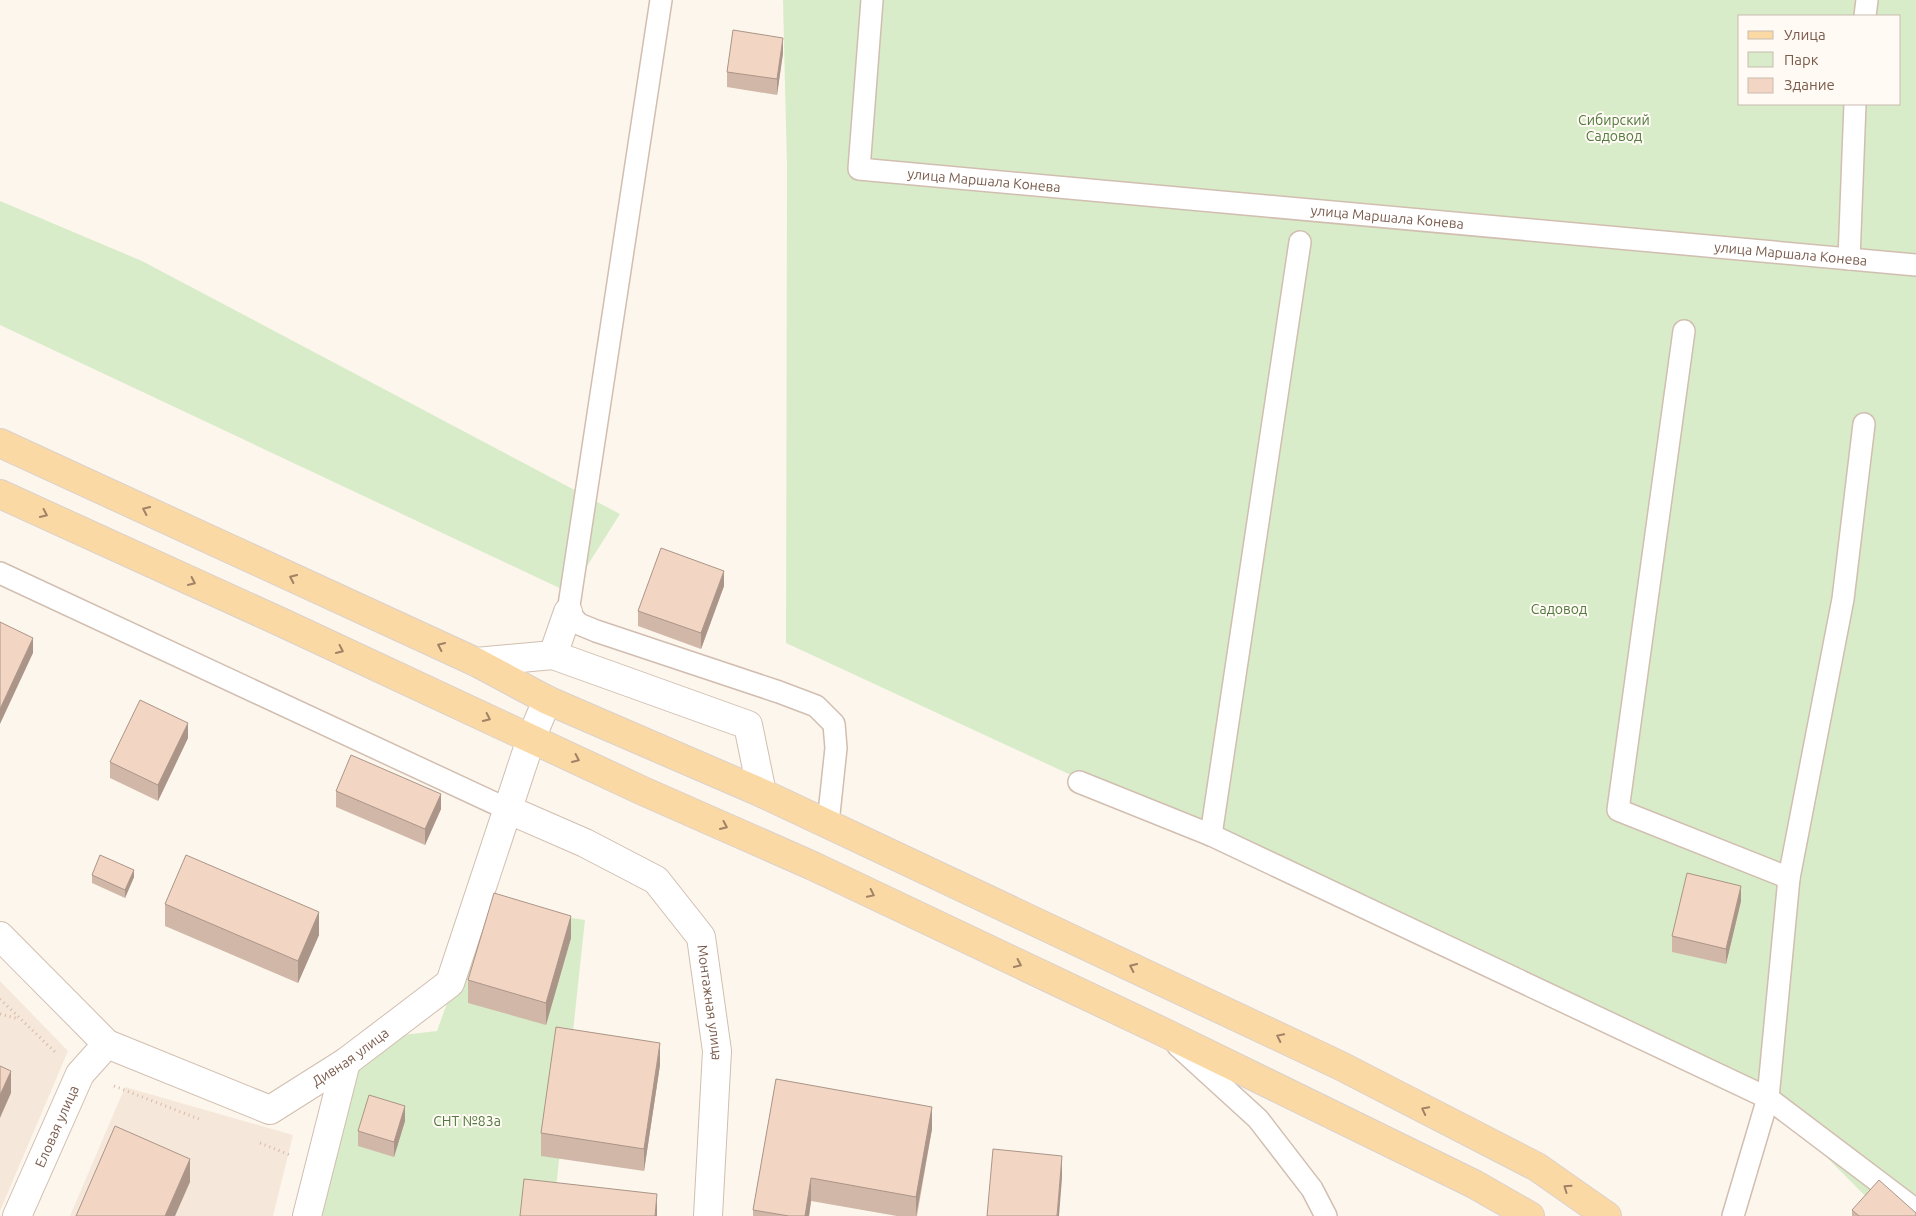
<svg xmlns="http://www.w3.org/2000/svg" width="1916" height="1216" viewBox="0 0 1916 1216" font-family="Ubuntu,sans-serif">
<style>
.residential{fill:#f5e8da}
.green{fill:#d8ecc9;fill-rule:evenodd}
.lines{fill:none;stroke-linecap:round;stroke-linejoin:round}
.service-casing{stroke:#d1beb0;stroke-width:24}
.minor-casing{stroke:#d1beb0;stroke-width:30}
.primary-casing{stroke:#dad1cd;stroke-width:30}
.path{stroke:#d9b8a5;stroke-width:3;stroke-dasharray:1 4;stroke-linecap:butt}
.service{stroke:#fff;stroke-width:21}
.minor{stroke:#fff;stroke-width:28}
.primary{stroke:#fbd9a5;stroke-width:28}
.wall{fill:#d1b7a8}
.shaded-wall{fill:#aa9588}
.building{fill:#f3d5c3;stroke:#aa9588}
.oneway{stroke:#a18267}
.labels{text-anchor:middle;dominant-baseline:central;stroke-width:4;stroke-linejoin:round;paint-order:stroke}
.park-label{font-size:14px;fill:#537a41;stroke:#fffaf3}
.street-label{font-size:14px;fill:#7a5c4d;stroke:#fffaf3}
</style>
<rect width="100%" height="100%" fill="#fdf6ec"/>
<path class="residential" d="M0 981 68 1051 0 1211Z
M125 1087 293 1135 273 1216H70Z"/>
<path class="green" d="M783 0H1916V1216H1885L1768 1098 786 643 787 167ZM1740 16H1900V104H1740Z
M0 201 142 261 620 514 570 593 0 325Z
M483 904 585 920 553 1216H315L359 1040 437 1031Z"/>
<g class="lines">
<defs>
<g id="service">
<path d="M661 0 568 612 579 624 596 631 779 692 816 706 834 724 836 748 828 823"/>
<path id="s1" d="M872 0 859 169 1916 265"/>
<path d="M1865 16 1867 0"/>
<path d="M1849 259 1855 104"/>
<path d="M1684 331 1618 810 1789 878"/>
<path d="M0 573 507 809"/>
<path d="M1079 782 1211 835 1768 1098 1916 1210"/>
<path d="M1211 835 1300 242"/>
<path d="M1178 1046 1258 1119 1312 1189 1326 1216"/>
<path d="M1733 1216 1768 1098 1789 878 1843 599 1864 424"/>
</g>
<g id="minor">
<path d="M553 655 568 612"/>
<path d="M476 662 553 655 748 725 762 793"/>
<path id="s2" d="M507 809 585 843 656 880 701 937 717 1051 708 1216"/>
<path id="s3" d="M0 936 107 1044 270 1110 346 1062 450 983 531 739 547 700"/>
<path id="s4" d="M17 1216 80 1074 107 1044"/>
<path d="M307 1216 346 1062"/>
</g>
<path id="primary" d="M0 443 476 662 547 700 762 793 1341 1066 1537 1167 1607 1216
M0 494 283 623 643 791 813 866 1163 1032 1474 1184 1530 1216"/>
</defs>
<use href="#service" class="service-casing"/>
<use href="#minor" class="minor-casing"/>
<use href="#primary" class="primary-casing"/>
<path class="path" d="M0 999 55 1052
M0 1014 19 1019
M114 1086 199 1119
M260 1143 290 1155"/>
<use href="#service" class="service"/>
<use href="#minor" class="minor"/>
<use href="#primary" class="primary"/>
</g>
<path class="wall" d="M783 53 777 95 727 87V72Z
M724 586 701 649 638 626V611Z
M188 738 158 801 110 778V762Z
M336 791 441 809 425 845 336 807Z
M92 875 134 877 125 898 92 883Z
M1741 901 1726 964 1672 952V936Z
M165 904 319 935 298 983 165 926Z
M571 938 546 1025 468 1003V980Z
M660 1065 644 1171 541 1156V1133Z
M776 1079 932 1129 917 1216H897L811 1201 809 1216H753V1210Z
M405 1121 394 1157 358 1146V1131Z
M1852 1210 1916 1216H1852Z"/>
<path class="shaded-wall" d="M783 38V53L777 95V79Z
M724 571V586L701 649V633Z
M33 638V653L0 724V709Z
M188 723V738L158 801V785Z
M441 794V809L425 845V829Z
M134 870V877L125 898V890Z
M1741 886V901L1726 964V949Z
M319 912V935L298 983V961Z
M571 916V938L546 1025V1003Z
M660 1043V1065L644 1171V1149Z
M11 1071V1093L0 1118V1095Z
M405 1106V1121L394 1157V1142Z
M932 1107V1129L916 1216V1197Z
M1062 1156V1178L1059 1216H1057Z
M190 1159V1182L175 1216H165Z
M811 1178V1201L809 1216H805Z
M657 1194V1216H655Z"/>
<path class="building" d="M733 30 783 38 777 79 727 72Z
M661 548 724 571 701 633 638 611Z
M0 622 33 638 0 709Z
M140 700 188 723 158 785 110 762Z
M351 755 441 794 425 829 336 791Z
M100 855 134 870 125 890 92 875Z
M186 855 319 912 298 961 165 904Z
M1687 873 1741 886 1726 949 1672 936Z
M494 893 571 916 546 1003 468 980Z
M556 1027 660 1043 644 1149 541 1133Z
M0 1066 11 1071 0 1095Z
M776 1079 932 1107 916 1197 811 1178 805 1216H789L753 1210Z
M369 1095 405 1106 394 1142 358 1131Z
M115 1126 190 1159 165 1216H76Z
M993 1149 1062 1156 1057 1216H987Z
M524 1179 657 1194 655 1216H520Z
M1879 1180 1916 1213V1216H1859L1852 1210Z"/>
<defs><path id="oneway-chevron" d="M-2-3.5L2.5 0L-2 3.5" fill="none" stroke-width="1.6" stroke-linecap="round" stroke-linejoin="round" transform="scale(1.25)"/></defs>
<g class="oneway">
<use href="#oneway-chevron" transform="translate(146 510) rotate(-155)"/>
<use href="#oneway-chevron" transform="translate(44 514) rotate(25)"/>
<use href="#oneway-chevron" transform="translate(293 578) rotate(-155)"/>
<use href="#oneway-chevron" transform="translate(192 582) rotate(25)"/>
<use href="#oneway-chevron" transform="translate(441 646) rotate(-155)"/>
<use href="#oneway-chevron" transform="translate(340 650) rotate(25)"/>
<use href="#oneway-chevron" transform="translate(487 718) rotate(25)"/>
<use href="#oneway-chevron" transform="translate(576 759) rotate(25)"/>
<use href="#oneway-chevron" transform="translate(724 826) rotate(24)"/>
<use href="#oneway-chevron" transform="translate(871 894) rotate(26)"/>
<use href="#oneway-chevron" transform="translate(1018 964) rotate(25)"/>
<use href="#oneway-chevron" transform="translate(1133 967) rotate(-155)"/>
<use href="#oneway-chevron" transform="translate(1280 1037) rotate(-154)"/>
<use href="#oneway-chevron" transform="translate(1425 1110) rotate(-153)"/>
<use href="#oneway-chevron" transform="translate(1567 1188) rotate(-145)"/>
</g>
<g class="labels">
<g class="park-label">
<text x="1614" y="120">Сибирский<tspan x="1614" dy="16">Садовод</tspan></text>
<text x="1559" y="609">Садовод</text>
<text x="467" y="1121">СНТ №83а</text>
</g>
<g class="street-label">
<text stroke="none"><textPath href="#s1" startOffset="295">улица Маршала Конева</textPath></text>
<text stroke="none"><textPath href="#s1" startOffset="700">улица Маршала Конева</textPath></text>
<text stroke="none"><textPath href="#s1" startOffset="1105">улица Маршала Конева</textPath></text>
<text stroke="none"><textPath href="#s2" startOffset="304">Монтажная улица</textPath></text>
<text stroke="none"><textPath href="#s3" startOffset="424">Дивная улица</textPath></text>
<text stroke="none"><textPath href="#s4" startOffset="98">Еловая улица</textPath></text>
</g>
</g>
<rect x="1738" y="15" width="162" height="90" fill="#fffaf3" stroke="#cabbb1"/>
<rect x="1748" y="31" width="25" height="8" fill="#fbd9a5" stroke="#cabbb1"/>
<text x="1784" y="40" font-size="15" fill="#7a5c4d">Улица</text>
<rect x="1748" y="52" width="25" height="15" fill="#d8ecc9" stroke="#cabbb1"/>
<text x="1784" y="65" font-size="15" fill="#7a5c4d">Парк</text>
<rect x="1748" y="78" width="25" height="15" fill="#f3d5c3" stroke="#cabbb1"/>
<text x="1784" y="90" font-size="15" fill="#7a5c4d">Здание</text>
</svg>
